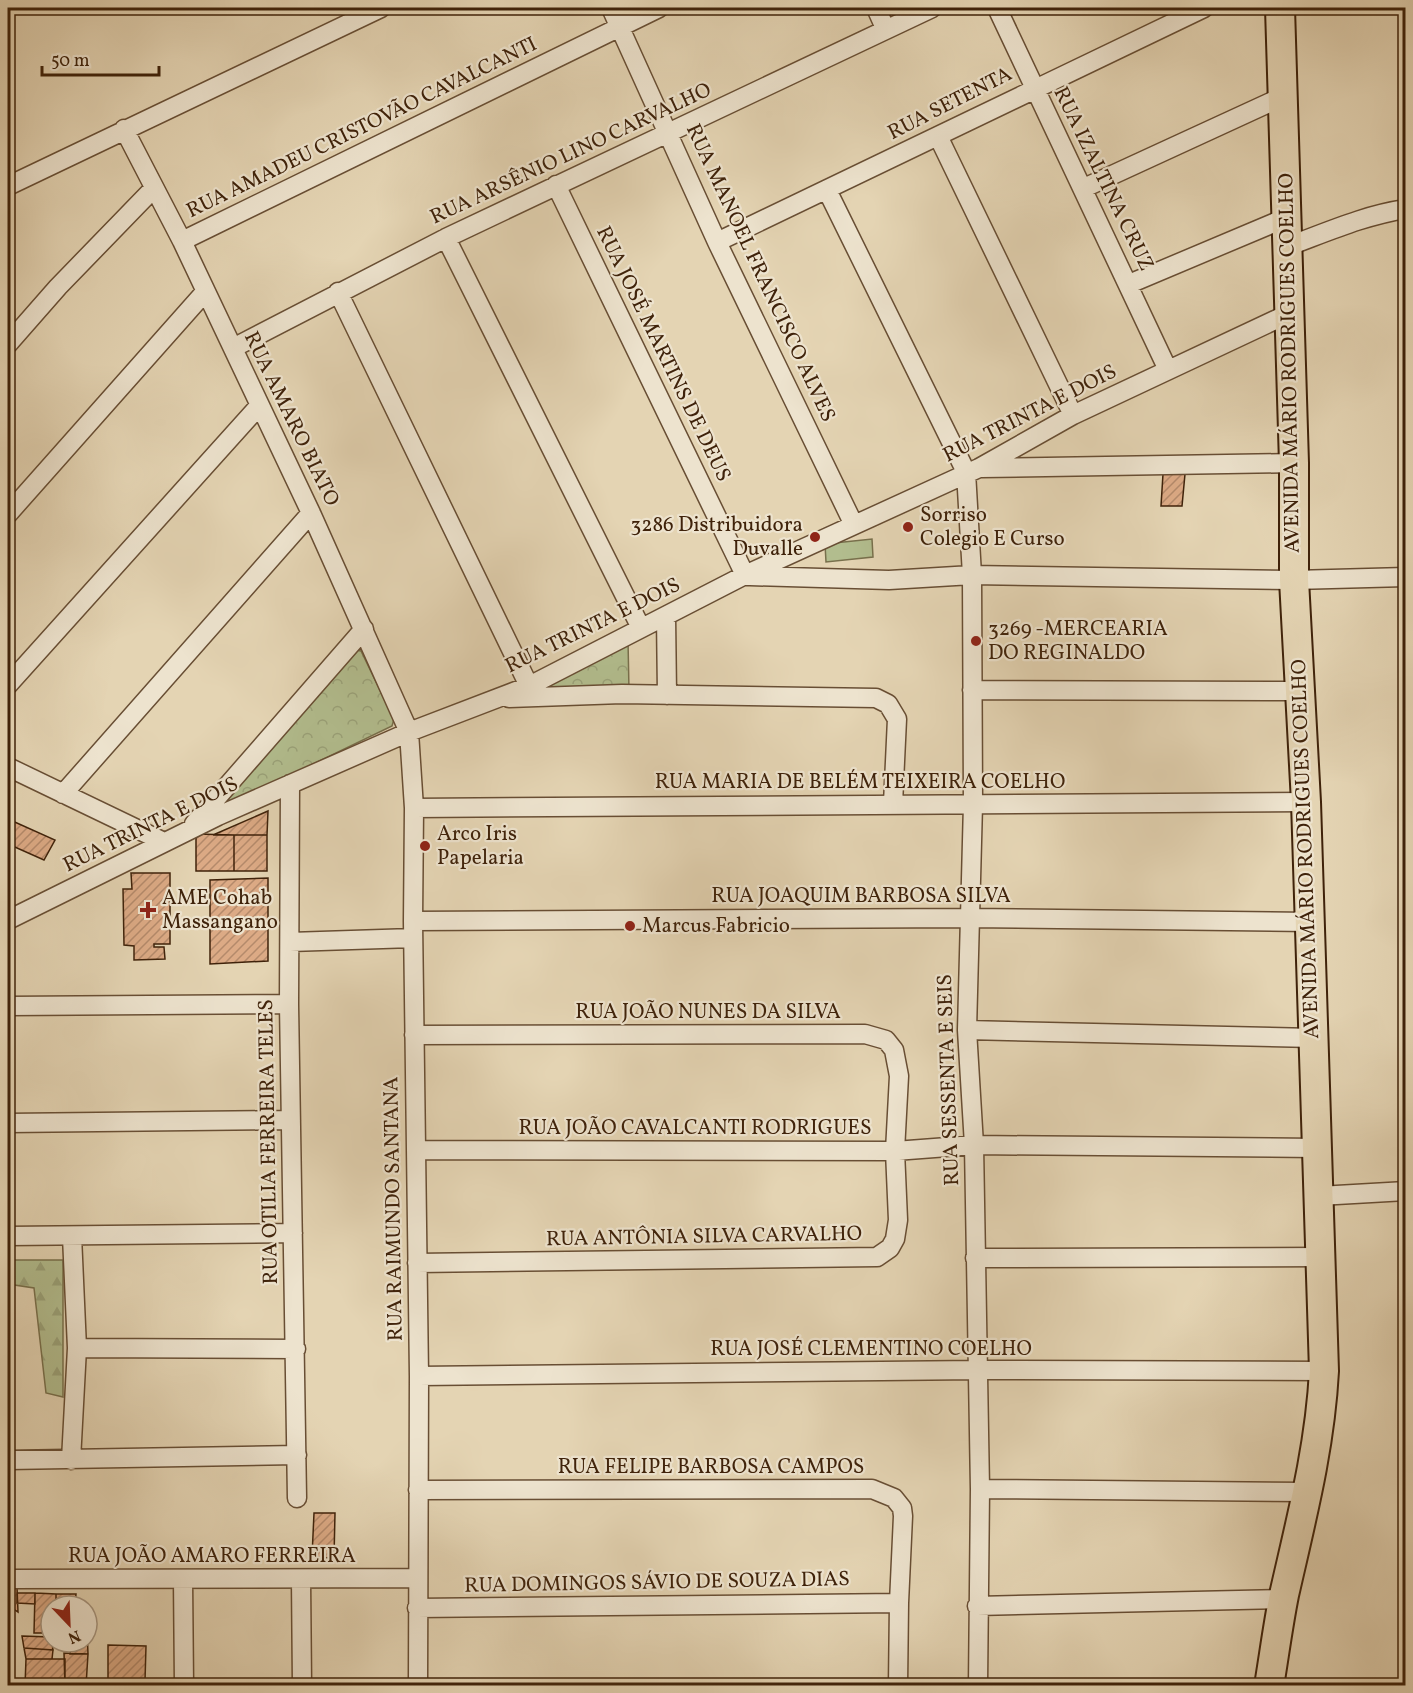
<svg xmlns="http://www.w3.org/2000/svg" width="1413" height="1693" viewBox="0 0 1413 1693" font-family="Vollkorn,serif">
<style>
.forest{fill:url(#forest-firs);stroke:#78704c;stroke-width:1.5}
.park{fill:url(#park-crowns);stroke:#78704c;stroke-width:1.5}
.pitch{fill:#b2bd8e;stroke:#78704c;stroke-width:1.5}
.building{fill:url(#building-hatch);stroke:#3f220a;stroke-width:1.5}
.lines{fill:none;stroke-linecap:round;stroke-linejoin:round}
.minor-casing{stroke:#684e34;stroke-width:21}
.primary-casing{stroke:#3f220a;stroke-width:32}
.minor{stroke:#ede3ce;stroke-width:18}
.primary{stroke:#e4d4b3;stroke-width:28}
.poi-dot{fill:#8f2418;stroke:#ede3ce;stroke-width:2}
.labels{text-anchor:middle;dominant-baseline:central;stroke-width:4.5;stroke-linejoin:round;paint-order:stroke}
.street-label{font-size:21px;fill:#3f220a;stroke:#ede3ce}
.poi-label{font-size:21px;fill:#3f220a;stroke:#ede3ce;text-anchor:start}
</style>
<defs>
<pattern id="forest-firs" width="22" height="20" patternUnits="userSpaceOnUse" patternTransform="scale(1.5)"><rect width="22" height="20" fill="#b2bd8e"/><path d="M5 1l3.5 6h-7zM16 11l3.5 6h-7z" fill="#9aa279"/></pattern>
<pattern id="park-crowns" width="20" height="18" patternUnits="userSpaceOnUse" patternTransform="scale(1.5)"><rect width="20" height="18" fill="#b2bd8e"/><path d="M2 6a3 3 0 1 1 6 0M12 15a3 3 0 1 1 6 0" fill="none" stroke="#9aa279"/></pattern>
<pattern id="building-hatch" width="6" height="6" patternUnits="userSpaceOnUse" patternTransform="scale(1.5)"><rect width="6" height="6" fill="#dcaa85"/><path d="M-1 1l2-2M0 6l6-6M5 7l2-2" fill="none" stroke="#b48a6b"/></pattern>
</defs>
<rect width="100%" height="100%" fill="#e4d4b3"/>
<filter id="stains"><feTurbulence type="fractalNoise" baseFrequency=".00333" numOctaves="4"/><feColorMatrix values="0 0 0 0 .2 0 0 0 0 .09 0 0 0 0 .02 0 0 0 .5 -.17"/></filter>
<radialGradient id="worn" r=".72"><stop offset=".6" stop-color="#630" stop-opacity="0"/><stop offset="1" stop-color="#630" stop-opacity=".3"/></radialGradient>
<path class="forest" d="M8 1260H63V1397L46 1393 34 1288 8 1284Z"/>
<path class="park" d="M628 640 629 691 527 692Z
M356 650 361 651 394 719 392 726 224 807 221 805Z"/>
<path class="pitch" d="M872 539 873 557 826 562 825 544Z"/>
<path class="building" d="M1163 474H1185L1182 506H1161Z
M268 811 267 835H213Z
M8 819 55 840 44 860 8 844Z
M196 834 234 835V871H196Z
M234 835H267V871H234Z
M131 873H170V944H154V947H164L165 959 134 960V946L124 945 123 889H132Z
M268 878V961L210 964V880Z
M8 1411 10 1412 9 1437H8Z
M314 1513H335L334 1558 312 1557Z
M8 1586 17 1587 18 1612 8 1605Z
M17 1593H35V1604L17 1603Z
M35 1593 56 1594V1606H51V1633H34Z
M56 1594H76L75 1606H56Z
M87 1629 88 1654H70L71 1642H87Z
M22 1636 51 1637 53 1650 24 1648Z
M108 1645 146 1646 145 1681 108 1680Z
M24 1648 53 1650 52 1659H26Z
M64 1653 88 1654 86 1686H65Z
M26 1659H65V1686H25Z"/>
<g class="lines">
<defs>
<path id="minor" d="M611 8 717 242 853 523
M876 8 885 28
M997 8 1168 370
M124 129 182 241 311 513 409 732 414 808 413 921 419 1376 418 1686
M938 136 1073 415
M556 185 745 575
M8 186 381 8
M1084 188 1284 96
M827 190 966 472 972 575 973 804 967 1030 974 1145 980 1489 978 1686
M446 238 641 628
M182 241 659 8
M717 242 1204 8
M1289 246C1327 232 1365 215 1406 209
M1129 284 1288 217
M338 292 529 686
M8 344 58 287 154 188
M233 348 446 238 932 8
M981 468 1294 463
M8 514 205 292
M750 576 889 580 972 575 1294 580 1406 577
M666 616 667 695
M8 685 259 406
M972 690 1301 691
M509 698 622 694 876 698 888 704 897 719 893 804
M8 767 164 842
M290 784 289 1004 297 1498
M63 794 311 513
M414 808 1306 802
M194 824 364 629
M8 920 218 816 409 732 529 686 745 575 979 468 1073 415 1290 313
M413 921 968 918 1310 922
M290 942 413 938
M8 1006 289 1004
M967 1030 1314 1038
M414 1035 865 1034 886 1040 894 1050 899 1076 895 1151 898 1220 895 1239 890 1248 877 1257 417 1263
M8 1123 291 1120
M416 1150 895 1151 974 1145 1317 1148
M1319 1196 1406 1191
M8 1236 293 1233
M975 1258 1322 1257
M77 1348 296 1349
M419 1376 977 1370 1324 1371
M8 1460 297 1455
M71 1460 77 1348 72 1236
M980 1489 1307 1492
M418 1490 872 1489 894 1498 902 1508 903 1516 899 1603 898 1686
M8 1579 416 1578
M183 1579 184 1686
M301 1579 302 1686
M977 1606 1284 1599
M417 1608 899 1603"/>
<path id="primary" d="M1269 1686C1274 1656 1278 1625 1284 1595 1301 1520 1320 1448 1324 1371L1306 802 1294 580V463L1280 8"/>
</defs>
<use href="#minor" class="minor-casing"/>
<use href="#primary" class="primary-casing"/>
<use href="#minor" class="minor"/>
<use href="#primary" class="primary"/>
</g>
<g class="poi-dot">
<circle cx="908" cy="527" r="6"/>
<circle cx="815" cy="537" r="6"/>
<circle cx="976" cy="641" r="6"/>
<circle cx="425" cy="846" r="6"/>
<path d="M145 901h6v6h6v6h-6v6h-6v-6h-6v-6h6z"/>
<circle cx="630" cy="926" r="6"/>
</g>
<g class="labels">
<g class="street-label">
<text transform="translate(950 104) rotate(-27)">RUA SETENTA</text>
<text transform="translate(362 128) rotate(-26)">RUA AMADEU CRISTOVÃO CAVALCANTI</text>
<text transform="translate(571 154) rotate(-25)">RUA ARSÊNIO LINO CARVALHO</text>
<text transform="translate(1103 179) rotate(64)">RUA IZALTINA CRUZ</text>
<text transform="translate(760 273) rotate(65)">RUA MANOEL FRANCISCO ALVES</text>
<text transform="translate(663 354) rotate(64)">RUA JOSÉ MARTINS DE DEUS</text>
<text transform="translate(1290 363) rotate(-91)">AVENIDA MÁRIO RODRIGUES COELHO</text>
<text transform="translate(1030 414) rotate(-27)">RUA TRINTA E DOIS</text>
<text transform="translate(291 419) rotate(64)">RUA AMARO BIATO</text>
<text transform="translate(593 626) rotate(-26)">RUA TRINTA E DOIS</text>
<text x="860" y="782">RUA MARIA DE BELÉM TEIXEIRA COELHO</text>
<text transform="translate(151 825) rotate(-26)">RUA TRINTA E DOIS</text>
<text transform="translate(1306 849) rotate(-92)">AVENIDA MÁRIO RODRIGUES COELHO</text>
<text x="861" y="896">RUA JOAQUIM BARBOSA SILVA</text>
<text x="708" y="1012">RUA JOÃO NUNES DA SILVA</text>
<text transform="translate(949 1080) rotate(-92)">RUA SESSENTA E SEIS</text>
<text x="695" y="1128">RUA JOÃO CAVALCANTI RODRIGUES</text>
<text transform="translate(269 1142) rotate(-91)">RUA OTILIA FERREIRA TELES</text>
<text transform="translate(394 1209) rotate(-91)">RUA RAIMUNDO SANTANA</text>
<text transform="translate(704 1237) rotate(-1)">RUA ANTÔNIA SILVA CARVALHO</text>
<text x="871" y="1349">RUA JOSÉ CLEMENTINO COELHO</text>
<text x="711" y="1467">RUA FELIPE BARBOSA CAMPOS</text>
<text x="212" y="1556">RUA JOÃO AMARO FERREIRA</text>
<text transform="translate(657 1583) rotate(-1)">RUA DOMINGOS SÁVIO DE SOUZA DIAS</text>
</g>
<g class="poi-label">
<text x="920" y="515">Sorriso<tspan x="920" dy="24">Colegio E Curso</tspan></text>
<text x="803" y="525" text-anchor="end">3286 Distribuidora<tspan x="803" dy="24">Duvalle</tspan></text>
<text x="988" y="629">3269 -MERCEARIA<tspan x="988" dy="24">DO REGINALDO</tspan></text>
<text x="437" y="834">Arco Iris<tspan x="437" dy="24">Papelaria</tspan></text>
<text x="162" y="898">AME Cohab<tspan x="162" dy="24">Massangano</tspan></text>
<text x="642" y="926">Marcus Fabricio</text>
</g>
</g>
<rect width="1413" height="1693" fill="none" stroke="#e4d4b3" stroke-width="30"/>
<rect x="9" y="9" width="1395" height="1675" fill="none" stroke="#3f220a" stroke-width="3"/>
<rect x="15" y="15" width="1383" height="1663" fill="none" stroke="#3f220a" stroke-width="1.5"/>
<g transform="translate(69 1624) rotate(157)"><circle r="28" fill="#ede3ce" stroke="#a79680" stroke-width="1.5"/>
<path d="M0-4.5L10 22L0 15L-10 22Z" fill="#8f2418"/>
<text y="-9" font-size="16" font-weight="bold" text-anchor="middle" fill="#3f220a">N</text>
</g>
<path d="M42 66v9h117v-9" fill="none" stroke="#3f220a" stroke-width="3"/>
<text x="51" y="66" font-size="18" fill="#3f220a" stroke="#ede3ce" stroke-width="4.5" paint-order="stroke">50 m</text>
<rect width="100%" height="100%" filter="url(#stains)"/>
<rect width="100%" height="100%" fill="url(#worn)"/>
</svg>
